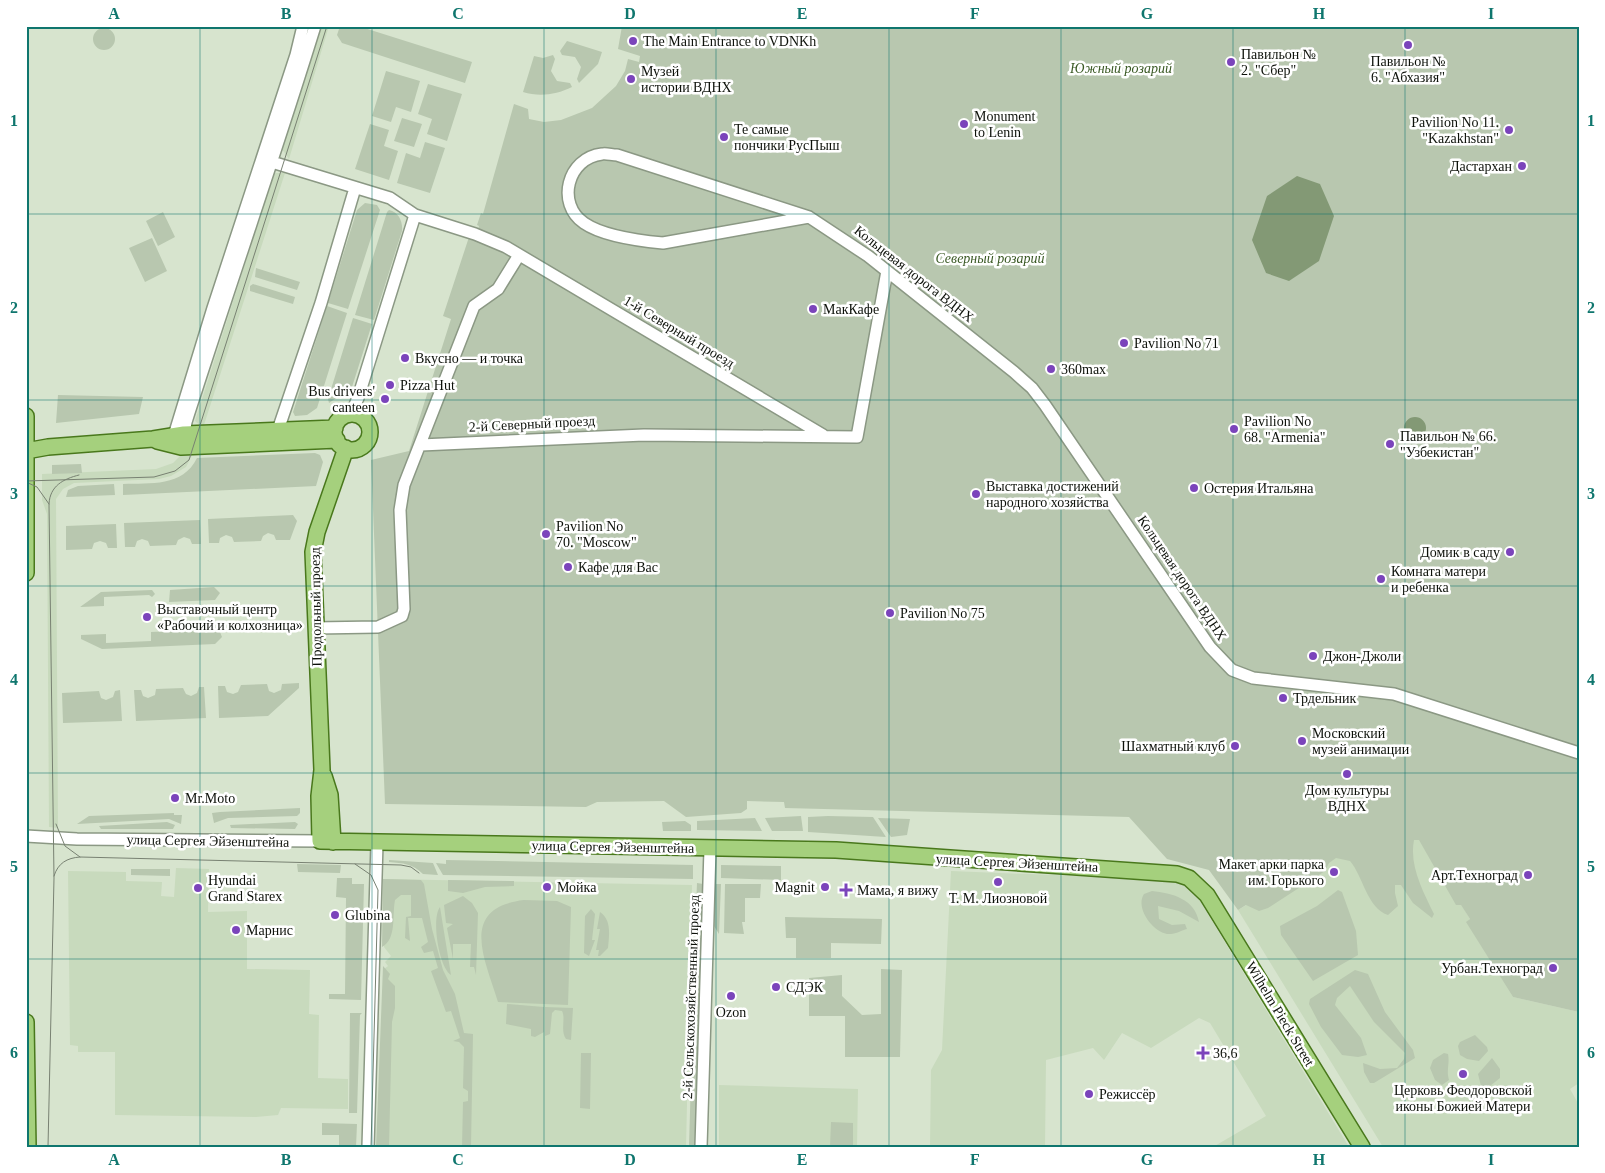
<svg xmlns="http://www.w3.org/2000/svg" width="1605" height="1173" viewBox="0 0 1605 1173" font-family="'Times New Roman',serif">
<style>
.built{fill:#c8dabd}
.green{fill:#b8c7af}
.water{fill:#839975}
.lines{fill:none;stroke-linecap:round;stroke-linejoin:round}
.minor-casing{stroke:#8b9884;stroke-width:14}
.major-casing{stroke:#49781c;stroke-width:18}
.minor{stroke:#fff;stroke-width:11}
.major{stroke:#a5d07d;stroke-width:15}
.tram{stroke:#788172;stroke-width:1}
.grid{fill:none;stroke:#0f766e;stroke-width:1;stroke-opacity:0.55}
.poi-dot{fill:#7b44bb;stroke:#fff;stroke-width:2}
.labels{text-anchor:middle;dominant-baseline:central;stroke-width:5;stroke-linejoin:round;paint-order:stroke}
.poi-label{font-size:14px;fill:#0d110a;stroke:#fff;text-anchor:start}
.park-label{font-size:14px;font-style:italic;fill:#3a5924;stroke:#fff}
.street-label{font-size:14px;fill:#0d110a;stroke:#fff}
.neatline{fill:none;stroke:#0f766e;stroke-width:2}
.grid-label{font-size:16px;text-anchor:middle;font-weight:bold;fill:#0f766e}
</style>
<rect width="100%" height="100%" fill="#d7e4ce"/>
<path class="built" d="M319 26H329L289 159 282 149Z
M274 173H285L203 428 195 421Z
M195 450 186 467 171 476 159 479 74 483 63 489 56 499 58 828 49 827 47 514 42 500V474L156 469 173 463 185 451Z
M1404 812 1470 919 1467 922 1513 997 1579 1012V1083L1570 1089 1579 1105V1147H1383L1238 910Z
M176 868 209 869 208 912 247 911V969L310 970 309 1014 319 1015 318 1078 348 1079V1109L281 1108 278 1115 256 1117 115 1115V1052H78V1046L70 1045 68 871 126 872V881L162 882 161 896 174 897Z
M951 871 1180 880 1191 886 1349 1147H1213L1266 1116 1210 1023 1199 1018 1151 1048 1122 1033 1104 1060 1093 1048 1046 1060 1045 1147H930L931 1070 942 1050Z
M386 879 692 885 686 1147H378L384 969 388 966 385 962 391 956 384 947Z
M719 1085 858 1089 857 1147H719Z"/>
<path class="green" d="M340 26H358L472 62 465 83 342 43 337 35Z
M622 26H1579V1012L1513 997 1466 922 1470 919 1461 905H1456L1419 840H1414C1409 866 1423 891 1434 914L1432 918 1413 903 1401 885H1395V893L1398 906 1388 915C1367 908 1363 876 1350 861L1336 858 1329 863 1325 871 1268 908 1259 911 1246 905 1238 910 1209 870 1167 859 1129 817 785 808 784 802 747 801V809L741 813 686 817 664 801 597 802 586 807 385 804 371 460 409 451 451 319 443 316 469 237 475 239 479 226 477 225 481 213 483 214 514 104 528 109 529 119 544 122 561 120 592 108 616 86 625 71 628 59 639 62 640 56 618 49Z
M93 39a11 11 0 1 1 22 0a11 11 0 1 1-22 0Z
M567 41 602 52 598 64 579 83 577 79 581 67 575 57 562 55 560 51Z
M553 55 555 59 551 71 557 81 570 83 572 87C556 95 539 97 523 92L534 56 543 58Z
M386 71 420 81 411 112 396 107 391 122 372 116Z
M428 84 462 94 447 141 427 134 432 119 418 114Z
M402 118 422 124 414 147 394 141Z
M370 124 389 130 384 146 398 151 389 180 355 169Z
M425 142 445 148 430 193 397 183 406 153 420 158Z
M365 203 377 205 380 210 348 309 328 303 357 210Z
M389 210C399 212 403 222 402 231L374 320 355 315 387 212Z
M163 212 175 237 158 246 146 221Z
M152 238 167 271 145 282 129 248Z
M256 268 300 282 297 290 255 277Z
M253 284 295 297 293 304 250 291V286Z
M327 306 347 313 317 408 307 415 295 416 293 412Z
M353 318 372 324 352 387 329 403 328 399Z
M58 395 143 397 139 414 56 423Z
M315 453 320 455 323 462 316 486 123 495V484C150 483 183 487 197 458Z
M81 464 82 473 52 474V465Z
M114 484 115 495 66 497 68 490 78 486Z
M293 515 297 521 290 540H276L274 535 268 533 263 536 261 541 234 542 232 537 226 535 220 538 219 543H209L208 519Z
M200 520 201 544H192L190 539 184 537 178 540 176 545 150 546 148 541 142 539 137 541 135 547H125L124 523Z
M116 524 117 548H108L106 543 100 541 94 543 92 549 66 550V526Z
M214 587 220 593 215 600 169 602 170 590Z
M152 590 155 594 152 597 149 595 104 597V606L80 607 101 592Z
M215 629 220 632 222 637 215 644 102 649 81 639V635L106 634V643L151 641V632Z
M299 683V688L268 716 219 718 218 686H225L227 692 233 694 238 692 241 685 267 684 269 691 274 693 281 690 282 684Z
M199 687H204L206 718 136 721 134 690H141L143 696 148 698 155 695 156 689 183 688 186 694 191 696 197 693Z
M120 690 122 721 63 723 62 693 99 691 101 698 106 700 113 697 115 691Z
M300 808V813L297 816 228 818 214 823 212 813 220 812Z
M174 813V815H182L181 824 169 819 77 824 89 816Z
M801 816 803 831H772L765 818Z
M828 816 873 817 886 837 808 832V817Z
M755 818 762 831 697 830V821Z
M878 818 910 819 907 835 891 837Z
M685 821 691 825V831H663L662 822Z
M167 822 175 825 173 829H101L99 826Z
M295 822 298 824 295 829 231 828 230 825Z
M389 860 433 863 438 875 423 874C413 864 403 863 389 862Z
M446 860 693 865V879L443 875 436 863 446 864Z
M297 864 341 865 340 873 298 872Z
M721 865 781 866V880L721 878Z
M131 869H170V876L131 875Z
M337 878H352V884H364L361 1000 329 999V994H345L346 898 336 897Z
M383 879 421 880 424 884 432 929 443 970 455 994 464 1033 473 1034 471 1147H462L463 1102 468 1101V1091L463 1088 464 1047 459 1042 453 1041 460 1038 451 1011 446 1012 431 971 438 968 433 951 424 953 421 947 428 942 422 918H408L410 941 405 938 406 917 411 916V895H401L395 900C392 915 397 939 382 947Z
M448 880 514 881V886L485 887 463 893 448 891Z
M697 883 703 884 701 933H695Z
M715 884H721L719 934 714 926Z
M725 884H761L760 898H745V922H742L744 934 724 933Z
M1338 890 1342 892 1356 931 1358 955 1313 981 1281 935 1280 926 1317 906Z
M1152 891C1172 893 1195 899 1199 922L1179 911 1158 906 1159 919 1172 925 1185 924 1187 929C1182 930 1176 934 1171 934 1156 936 1134 909 1144 894Z
M463 896 472 903 478 913 476 975 474 967H470L471 944H453V959L447 928 453 924 446 923 444 905Z
M524 900 557 901 571 907 568 1005 498 1002C485 959 458 908 524 900Z
M440 907 451 975C439 967 431 919 440 907Z
M591 909 595 914 592 940H595L589 956 584 953 585 916Z
M600 912C612 920 609 936 608 948L600 956H598L599 950H596L600 929H597Z
M785 917 882 919 881 944 831 943V958H796V938H786Z
M695 938H701L695 1147H689Z
M383 966 390 974 388 979 395 986V1008L392 1022 389 1147H376Z
M881 969 902 970 900 1057H845V1016H809V978L842 975V996L862 1015 881 1014Z
M1355 970 1368 974 1385 1012 1413 1050 1415 1058 1374 1083H1370L1364 1072 1363 1063 1380 1069 1397 1068 1404 1059 1405 1053 1374 1022 1350 986 1337 998 1335 1005 1361 1038 1367 1055 1358 1057 1342 1055 1321 1027 1309 1004 1310 999Z
M507 1004 544 1007V1032L535 1037 531 1036V1029L506 1024Z
M545 1007 573 1008 571 1040 566 1039C560 1031 566 1018 562 1011L555 1010 552 1013 550 1034 545 1036Z
M350 1013H362L360 1015 357 1113H349Z
M1475 1035 1487 1047 1488 1051 1479 1061 1467 1059 1460 1055 1458 1046 1460 1042Z
M581 1053H591L590 1109 580 1108Z
M1444 1053 1448 1054C1450 1064 1446 1070 1449 1080L1442 1085 1435 1080 1430 1068 1433 1060Z
M1492 1058 1500 1069V1078L1490 1086H1481L1478 1074Z
M831 1122 853 1123V1147H830Z
M322 1123 357 1124 356 1147H339V1135H322Z"/>
<path class="water" d="M1297 176 1320 184 1334 216 1319 261 1289 281 1266 273 1252 240 1267 196Z
M1404 428a11 11 0 1 1 22 0a11 11 0 1 1-22 0Z"/>
<g class="lines">
<defs>
<path id="minor" d="M262 159 390 198 415 215 475 234 506 247 823 435
M809 217 663 243C641 241 603 236 584 223 556 204 567 158 602 154 606 153 612 155 617 155L809 217 868 256 1014 372 1032 388 1045 405 1210 647 1232 670 1253 678 1394 694 1579 753
M351 414 358 398 415 215
M274 435 278 430 321 303 355 188
M183 440 186 422C228 290 274 159 315 26
M172 442 213 308 296 55 303 26
M421 445 644 435 857 437 887 271
M315 628 378 627 402 616 404 609 400 510 404 485 474 306 498 289 519 255
M26 836 77 839 320 841
M368 1147 377 843
M701 1147 710 849"/>
<path id="major" d="M334 432a18 18 0 1 1 36 0a18 18 0 1 1-36 0Z
M26 416V573
M157 441 181 447 337 440
M346 448 317 532 313 552 322 770 319 796 320 841 836 850 1177 874 1189 878 1207 895 1362 1147
M26 451 48 447 153 439 184 434 335 428
M324 776 330 795 333 842
M26 1022 28 1147"/>
</defs>
<use href="#minor" class="minor-casing"/>
<use href="#major" class="major-casing"/>
<use href="#minor" class="minor"/>
<use href="#major" class="major"/>
<path class="tram" d="M26 481 154 477 175 471 189 460 327 26
M26 482 37 487 49 504
M56 824 65 846 80 857
M355 864 371 875 378 890 371 1147
M54 876C58 863 67 858 80 857L401 865 411 867 419 873
M48 1147 54 878 49 504C50 486 63 479 79 475"/>
</g>
<path class="grid" d="M200 26V1147M372 26V1147M544 26V1147M716 26V1147M889 26V1147M1061 26V1147M1233 26V1147M1405 26V1147M26 214H1579M26 400H1579M26 586H1579M26 773H1579M26 959H1579"/>
<g class="poi-dot">
<circle cx="633" cy="41" r="5"/>
<circle cx="1408" cy="45" r="5"/>
<circle cx="1231" cy="62" r="5"/>
<circle cx="631" cy="79" r="5"/>
<circle cx="964" cy="124" r="5"/>
<circle cx="1509" cy="130" r="5"/>
<circle cx="724" cy="137" r="5"/>
<circle cx="1522" cy="166" r="5"/>
<circle cx="813" cy="309" r="5"/>
<circle cx="1124" cy="343" r="5"/>
<circle cx="405" cy="358" r="5"/>
<circle cx="1051" cy="369" r="5"/>
<circle cx="390" cy="385" r="5"/>
<circle cx="385" cy="399" r="5"/>
<circle cx="1234" cy="429" r="5"/>
<circle cx="1390" cy="444" r="5"/>
<circle cx="1194" cy="488" r="5"/>
<circle cx="976" cy="494" r="5"/>
<circle cx="546" cy="534" r="5"/>
<circle cx="1510" cy="552" r="5"/>
<circle cx="568" cy="567" r="5"/>
<circle cx="1381" cy="579" r="5"/>
<circle cx="890" cy="613" r="5"/>
<circle cx="147" cy="617" r="5"/>
<circle cx="1313" cy="656" r="5"/>
<circle cx="1283" cy="698" r="5"/>
<circle cx="1302" cy="741" r="5"/>
<circle cx="1235" cy="746" r="5"/>
<circle cx="1347" cy="774" r="5"/>
<circle cx="175" cy="798" r="5"/>
<circle cx="1334" cy="872" r="5"/>
<circle cx="1528" cy="875" r="5"/>
<circle cx="998" cy="882" r="5"/>
<circle cx="547" cy="887" r="5"/>
<circle cx="825" cy="887" r="5"/>
<circle cx="198" cy="888" r="5"/>
<path d="M843.5 882.5h5v5h5v5h-5v5h-5v-5h-5v-5h5z"/>
<circle cx="335" cy="915" r="5"/>
<circle cx="236" cy="930" r="5"/>
<circle cx="1553" cy="968" r="5"/>
<circle cx="776" cy="987" r="5"/>
<circle cx="731" cy="996" r="5"/>
<path d="M1200.5 1045.5h5v5h5v5h-5v5h-5v-5h-5v-5h5z"/>
<circle cx="1463" cy="1074" r="5"/>
<circle cx="1089" cy="1094" r="5"/>
</g>
<g class="labels">
<g class="poi-label">
<text x="643" y="41">The Main Entrance to VDNKh</text>
<text x="1241" y="54">Павильон №<tspan x="1241" dy="16">2. "Сбер"</tspan></text>
<text x="1408" y="61" text-anchor="middle">Павильон №<tspan x="1408" dy="16">6. "Абхазия"</tspan></text>
<text x="641" y="71">Музей<tspan x="641" dy="16">истории ВДНХ</tspan></text>
<text x="974" y="116">Monument<tspan x="974" dy="16">to Lenin</tspan></text>
<text x="1499" y="122" text-anchor="end">Pavilion No 11.<tspan x="1499" dy="16">"Kazakhstan"</tspan></text>
<text x="734" y="129">Те самые<tspan x="734" dy="16">пончики РусПыш</tspan></text>
<text x="1512" y="166" text-anchor="end">Дастархан</text>
<text x="823" y="309">МакКафе</text>
<text x="1134" y="343">Pavilion No 71</text>
<text x="415" y="358">Вкусно — и точка</text>
<text x="1061" y="369">360max</text>
<text x="400" y="385">Pizza Hut</text>
<text x="375" y="391" text-anchor="end">Bus drivers'<tspan x="375" dy="16">canteen</tspan></text>
<text x="1244" y="421">Pavilion No<tspan x="1244" dy="16">68. "Armenia"</tspan></text>
<text x="1400" y="436">Павильон № 66.<tspan x="1400" dy="16">"Узбекистан"</tspan></text>
<text x="986" y="486">Выставка достижений<tspan x="986" dy="16">народного хозяйства</tspan></text>
<text x="1204" y="488">Остерия Итальяна</text>
<text x="556" y="526">Pavilion No<tspan x="556" dy="16">70. "Moscow"</tspan></text>
<text x="1500" y="552" text-anchor="end">Домик в саду</text>
<text x="578" y="567">Кафе для Вас</text>
<text x="1391" y="571">Комната матери<tspan x="1391" dy="16">и ребенка</tspan></text>
<text x="157" y="609">Выставочный центр<tspan x="157" dy="16">«Рабочий и колхозница»</tspan></text>
<text x="900" y="613">Pavilion No 75</text>
<text x="1323" y="656">Джон-Джоли</text>
<text x="1293" y="698">Трдельник</text>
<text x="1312" y="733">Московский<tspan x="1312" dy="16">музей анимации</tspan></text>
<text x="1225" y="746" text-anchor="end">Шахматный клуб</text>
<text x="1347" y="790" text-anchor="middle">Дом культуры<tspan x="1347" dy="16">ВДНХ</tspan></text>
<text x="185" y="798">Mr.Moto</text>
<text x="1324" y="864" text-anchor="end">Макет арки парка<tspan x="1324" dy="16">им. Горького</tspan></text>
<text x="1518" y="875" text-anchor="end">Арт.Техноград</text>
<text x="208" y="880">Hyundai<tspan x="208" dy="16">Grand Starex</tspan></text>
<text x="557" y="887">Мойка</text>
<text x="815" y="887" text-anchor="end">Magnit</text>
<text x="857" y="890">Мама, я вижу</text>
<text x="998" y="898" text-anchor="middle">Т. М. Лиозновой</text>
<text x="345" y="915">Glubina</text>
<text x="246" y="930">Марнис</text>
<text x="1543" y="968" text-anchor="end">Урбан.Техноград</text>
<text x="786" y="987">СДЭК</text>
<text x="731" y="1012" text-anchor="middle">Ozon</text>
<text x="1213" y="1053">36,6</text>
<text x="1463" y="1090" text-anchor="middle">Церковь Феодоровской<tspan x="1463" dy="16">иконы Божией Матери</tspan></text>
<text x="1099" y="1094">Режиссёр</text>
</g>
<g class="park-label">
<text x="1121" y="68">Южный розарий</text>
<text x="990" y="258">Северный розарий</text>
</g>
<g class="street-label">
<text transform="translate(914 274) rotate(38)">Кольцевая дорога ВДНХ</text>
<text transform="translate(679 332) rotate(31)">1-й Северный проезд</text>
<text transform="translate(532 424) rotate(-3)">2-й Северный проезд</text>
<text transform="translate(1182 578) rotate(56)">Кольцевая дорога ВДНХ</text>
<text transform="translate(316 607) rotate(-91)">Продольный проезд</text>
<text transform="translate(208 841) rotate(1)">улица Сергея Эйзенштейна</text>
<text transform="translate(613 847) rotate(1)">улица Сергея Эйзенштейна</text>
<text transform="translate(1017 863) rotate(3)">улица Сергея Эйзенштейна</text>
<text transform="translate(691 997) rotate(-88)">2-й Сельскохозяйственный проезд</text>
<text transform="translate(1280 1014) rotate(59)">Wilhelm Pieck Street</text>
</g>
</g>
<rect width="1605" height="1173" fill="none" stroke="#ffffff" stroke-width="55"/>
<rect x="28" y="28" width="1550" height="1118" class="neatline"/>
<g class="grid-label">
<text x="114" y="19">A</text>
<text x="286" y="19">B</text>
<text x="458" y="19">C</text>
<text x="630" y="19">D</text>
<text x="802" y="19">E</text>
<text x="975" y="19">F</text>
<text x="1147" y="19">G</text>
<text x="1319" y="19">H</text>
<text x="1491" y="19">I</text>
<text x="14" y="126">1</text>
<text x="1591" y="126">1</text>
<text x="14" y="313">2</text>
<text x="1591" y="313">2</text>
<text x="14" y="499">3</text>
<text x="1591" y="499">3</text>
<text x="14" y="685">4</text>
<text x="1591" y="685">4</text>
<text x="14" y="872">5</text>
<text x="1591" y="872">5</text>
<text x="14" y="1058">6</text>
<text x="1591" y="1058">6</text>
<text x="114" y="1165">A</text>
<text x="286" y="1165">B</text>
<text x="458" y="1165">C</text>
<text x="630" y="1165">D</text>
<text x="802" y="1165">E</text>
<text x="975" y="1165">F</text>
<text x="1147" y="1165">G</text>
<text x="1319" y="1165">H</text>
<text x="1491" y="1165">I</text>
</g>
</svg>
